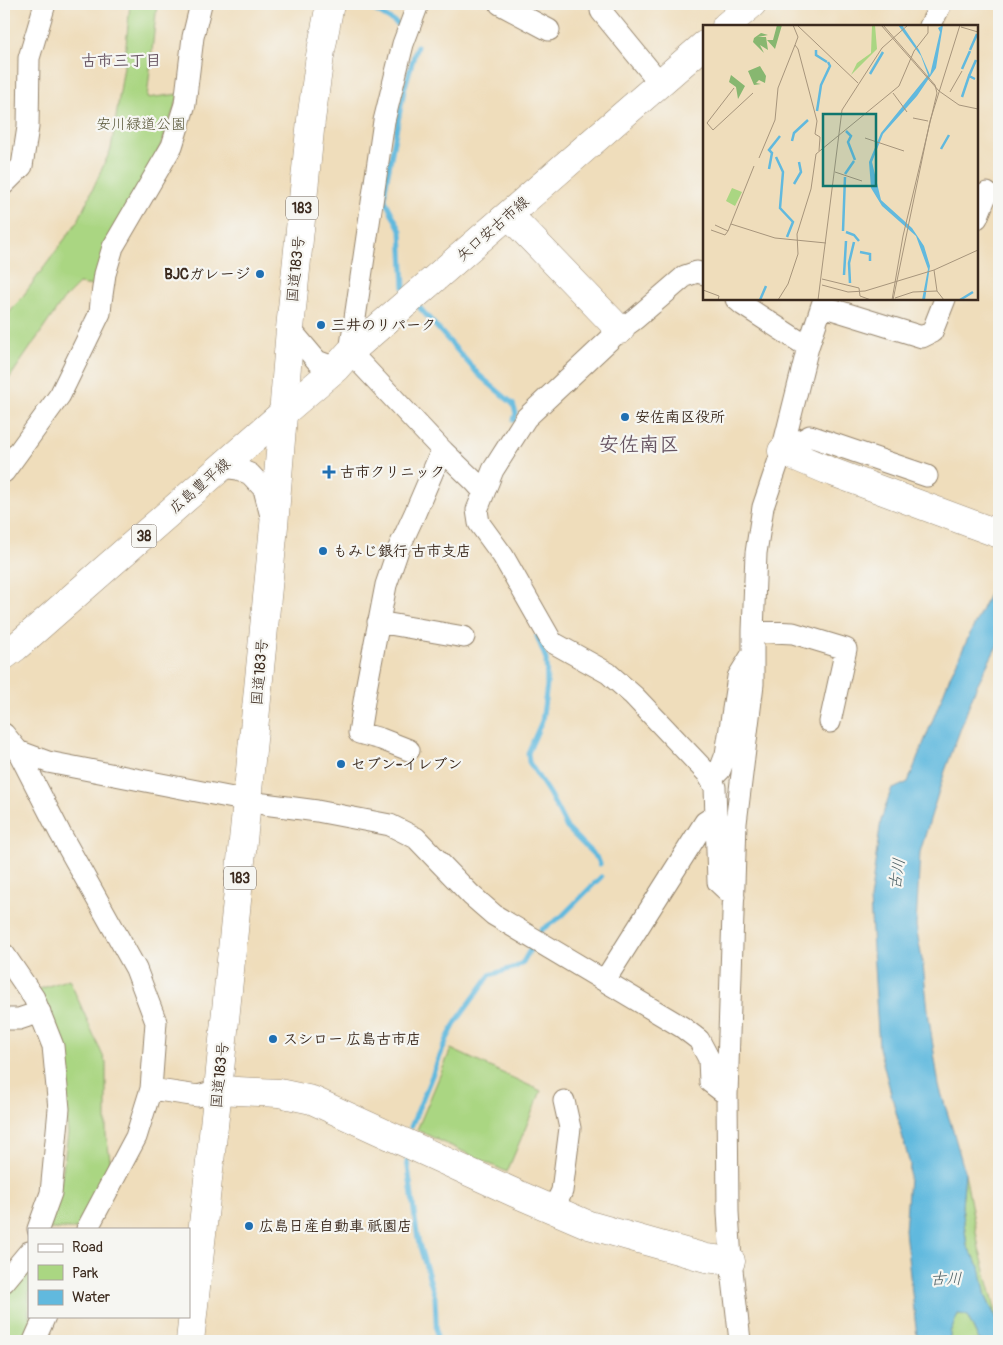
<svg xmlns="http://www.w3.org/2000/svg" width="1003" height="1345" viewBox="0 0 1003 1345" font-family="Pangolin,'Klee One',sans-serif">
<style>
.green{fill:#aad682;stroke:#728050}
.water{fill:#61b9de;stroke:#4e727e}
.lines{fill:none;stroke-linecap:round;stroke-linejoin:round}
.stream{stroke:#61b9de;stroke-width:5}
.street-casing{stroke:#95846c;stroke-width:23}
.secondary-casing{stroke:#95846c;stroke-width:29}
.primary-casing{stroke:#95846c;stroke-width:29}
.highway-casing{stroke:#95846c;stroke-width:29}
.street{stroke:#fff;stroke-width:21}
.secondary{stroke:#fff;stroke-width:28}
.primary{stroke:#fff;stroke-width:28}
.highway{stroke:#fff;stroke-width:28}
.poi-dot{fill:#1f6fb2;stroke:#f6f6f2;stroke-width:2}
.labels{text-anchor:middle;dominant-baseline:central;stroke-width:4.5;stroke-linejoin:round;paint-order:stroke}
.shield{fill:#f6f6f2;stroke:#73675e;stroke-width:1}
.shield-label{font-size:14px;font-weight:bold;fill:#3b2a1e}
.park-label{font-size:15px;fill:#575537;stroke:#f6f6f2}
.street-label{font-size:15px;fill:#3b2a1e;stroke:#f6f6f2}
.poi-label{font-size:15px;font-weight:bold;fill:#3b2a1e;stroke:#f6f6f2;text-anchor:start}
.neighbourhood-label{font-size:16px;font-weight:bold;fill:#665361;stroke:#f6f6f2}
.water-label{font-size:16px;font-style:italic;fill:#485c61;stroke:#f6f6f2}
.district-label{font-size:20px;font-weight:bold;fill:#665361;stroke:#f6f6f2}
.inset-river{fill:none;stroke:#61b9de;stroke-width:2.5}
.inset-road{fill:none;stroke:#a7957c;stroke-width:1}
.view{fill:#0f766e;fill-opacity:0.15;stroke:#0f766e;stroke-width:2.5}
.inset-edge{fill:none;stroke:#3b2a1e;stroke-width:2.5}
</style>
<rect width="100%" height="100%" fill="#f6f6f2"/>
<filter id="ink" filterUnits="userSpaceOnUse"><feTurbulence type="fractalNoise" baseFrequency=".02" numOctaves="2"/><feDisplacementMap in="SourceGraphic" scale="10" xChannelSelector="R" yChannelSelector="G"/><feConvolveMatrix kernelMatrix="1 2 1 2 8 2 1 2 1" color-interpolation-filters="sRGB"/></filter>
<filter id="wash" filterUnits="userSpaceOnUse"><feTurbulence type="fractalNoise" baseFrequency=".0096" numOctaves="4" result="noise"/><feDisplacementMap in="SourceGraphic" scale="20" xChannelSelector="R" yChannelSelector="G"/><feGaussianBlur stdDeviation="1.12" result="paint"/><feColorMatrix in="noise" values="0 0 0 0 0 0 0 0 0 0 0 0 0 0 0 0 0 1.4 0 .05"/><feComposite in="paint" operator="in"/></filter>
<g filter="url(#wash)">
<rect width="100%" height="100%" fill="#efddbb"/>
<path class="green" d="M130 4H157L147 98 179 94 163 140 94 286 79 284 63 300 4 386V319L23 296 78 221 111 149 124 66Z
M69 979 106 1063V1135L112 1170 79 1229H47L60 1189 68 1134 59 1046 34 991Z
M451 1049 541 1091 507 1172 417 1130Z
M965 1173 979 1248 999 1323 986 1297 980 1267 967 1246 962 1206Z
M29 1264V1316H38L28 1341H4V1302Z
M958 1314 967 1315 976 1334 980 1341H950V1332Z"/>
<path class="water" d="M999 573V642L976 687 945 771 920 852 916 926 923 965 929 1019 939 1086 954 1134 965 1173 962 1206 967 1246 980 1267 986 1297 999 1324V1341H980L976 1334 967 1315 958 1314 950 1332V1341H917V1337L905 1231 910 1165 879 1048 870 900 881 820 891 790 908 782 951 674Z"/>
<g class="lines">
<path class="stream" d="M365 4 401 26
M404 288 401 231 385 200V189L404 90 417 46
M419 307 479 375 513 404 516 413 514 420
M537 636 546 659 547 685 542 721 528 753 529 762 550 795 567 828 598 859 600 864
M538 936 541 930 561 917 601 877
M411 1127 447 1039 456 1022 490 975 516 967 523 962 534 943
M407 1160 418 1240 435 1297 437 1341"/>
</g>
</g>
<g filter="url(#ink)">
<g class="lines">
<defs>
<path id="street" d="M418 4 403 44 384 121 350 352 442 450 475 482 484 492
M500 4 549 30
M601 11 660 83
M930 26 941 4
M4 184 22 166 28 127 29 58 45 4
M977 218 987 193
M704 274 697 272 685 276 635 319 620 330 526 418 493 470 477 510 479 523 503 556 552 642 608 673 634 696 707 773 715 787 718 882 734 897
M736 299 743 305 808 347
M822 306 922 337 932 332 945 299
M290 329 317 361 336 368
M782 451 810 436 927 476
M223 467 238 469 250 474 264 489 271 516
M4 472 60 395 100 313 101 302 105 274 113 247 172 146 185 104 193 37 201 4
M378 622 464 637
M753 631 793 633 846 649 830 722
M4 734 18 751 60 833 136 969 156 1022 151 1089 136 1137 87 1229
M409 750 381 739 359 733 366 689 386 585 398 550 415 513 442 450
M18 751 48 762 264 804 317 811 390 825 416 838 471 895 494 915 682 1027 699 1040 709 1059 710 1082 727 1095
M711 779 720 770 726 754 738 677 751 656
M4 954 34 998 53 1046 59 1109 51 1193 38 1229
M605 980 705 822 716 815
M4 1019H19L40 1012
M151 1089 198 1096 218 1090
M553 1210 562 1191 570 1128 564 1101
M4 1282 29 1252
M34 1341 45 1316
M740 1341 731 1261 728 1212 727 1095 736 823 753 684V631L756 553 763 507 782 451 808 347 824 299"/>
<path id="secondary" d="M726 26 752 4
M509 215 620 330
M282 414 336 368 350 352 704 45
M782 451 827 470 999 534
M218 1090 279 1093 312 1100 515 1193 589 1225 706 1258 731 1261"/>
<path id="primary" d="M4 656 16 647 282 414"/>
<path id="highway" d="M190 1341 218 1090 247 801 274 526 290 329 311 120 320 56 330 4"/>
</defs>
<use href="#street" class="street-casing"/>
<use href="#secondary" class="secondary-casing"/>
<use href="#primary" class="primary-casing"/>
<use href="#highway" class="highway-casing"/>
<use href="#street" class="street"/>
<use href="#secondary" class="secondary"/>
<use href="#primary" class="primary"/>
<use href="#highway" class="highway"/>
</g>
</g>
<g class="poi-dot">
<circle cx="260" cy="274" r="5"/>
<circle cx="321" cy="325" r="5"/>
<circle cx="625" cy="417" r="5"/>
<path d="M326.5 464.5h5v5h5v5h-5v5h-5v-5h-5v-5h5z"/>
<circle cx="323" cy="551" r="5"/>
<circle cx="341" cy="764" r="5"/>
<circle cx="273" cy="1039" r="5"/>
<circle cx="249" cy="1226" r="5"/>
</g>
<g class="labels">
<g class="shield">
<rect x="286" y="196.5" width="32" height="23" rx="4"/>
<rect x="131.5" y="524.5" width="25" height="23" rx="4"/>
<rect x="224" y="866.5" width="32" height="23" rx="4"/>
</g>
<g class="shield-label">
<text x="302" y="208">183</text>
<text x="144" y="536">38</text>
<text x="240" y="878">183</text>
</g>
<g class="park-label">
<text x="141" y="124">安川緑道公園</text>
</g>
<g class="street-label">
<text transform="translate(493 229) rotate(-41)">矢口安古市線</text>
<text transform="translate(296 269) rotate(-84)">国道183号</text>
<text transform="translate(200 486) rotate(-41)">広島豊平線</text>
<text transform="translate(260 672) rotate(-85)">国道183号</text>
<text transform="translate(220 1075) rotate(-84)">国道183号</text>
</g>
<g class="poi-label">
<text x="250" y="274" text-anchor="end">BJCガレージ</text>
<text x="331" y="325">三井のリパーク</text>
<text x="635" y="417">安佐南区役所</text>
<text x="340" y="472">古市クリニック</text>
<text x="333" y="551">もみじ銀行 古市支店</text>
<text x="351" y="764">セブン-イレブン</text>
<text x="283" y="1039">スシロー 広島古市店</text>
<text x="259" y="1226">広島日産自動車 祇園店</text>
</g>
<g class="neighbourhood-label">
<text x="121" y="61">古市三丁目</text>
</g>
<g class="water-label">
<text transform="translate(897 874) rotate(-81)">古川</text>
<text x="946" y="1279">古川</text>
</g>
<g class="district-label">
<text x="639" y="444">安佐南区</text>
</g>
</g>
<g transform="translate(703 25)">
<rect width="275" height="275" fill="#efddbb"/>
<path d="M169 0H172L174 24 148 50 154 38 168 28ZM29 163 39 167 32 181 23 176Z" fill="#aad682"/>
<path d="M74 0H79L72 24 64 15H70ZM58 8 65 10 55 12H63L65 25 57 20 61 28 50 17 51 13ZM57 41 63 51 62 58 56 55 53 58 58 59 51 60 45 46ZM28 50 42 61 35 74 33 62 26 57Z" fill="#87b770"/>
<path d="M195 0H199L216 25 227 50 237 7 235 3 240 0 233 43 214 71 180 109 169 137 178 175 209 203 221 221 227 241 222 275H219L225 244 213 211 179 181 168 163 166 137 178 108 225 50 218 31Z" fill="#61b9de"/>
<path class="inset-river" d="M113 25V30L124 37M267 25 274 9M259 44 267 26M167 49 180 27M266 51 273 35M259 72 266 51 272 54M114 86 118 60 127 41 125 37M143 106 148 111 145 117 152 135M89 116 91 108 105 95M238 124 246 110M73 132 80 147 77 183 90 197 84 212M66 144 69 128 66 125 77 111M142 149 151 136M91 159 98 147 96 137M140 206 142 152M143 207 151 210 156 216M157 227 167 229V236M141 250 143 216M147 258 146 238 151 217M57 275 63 261M257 275 270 267"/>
<path class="inset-road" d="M90 0 95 12 92 20 95 24 114 96 112 109 117 112 116 126M94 0 155 58M178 0 236 66M180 0 232 60 234 68 200 211 189 275M258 2 275 7M31 63 4 98 10 105 50 68M236 66 256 80 275 84M247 67 259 46M190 68 204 87M210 93 225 96M162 113 201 126M56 133 72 95 75 63 92 20M132 147 159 156M28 199 72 213 123 218M12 200 25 206 51 141M8 205 22 210 25 206M231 245 234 266M119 254 156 263 157 271 168 275M119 260 145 267 162 266 231 245 275 225M0 265 16 271 15 275M192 273 210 267 234 266 241 275M75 275 85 259 95 229 94 209 108 164 113 129 196 61 211 26 225 8V0M115 275 139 85 179 23 205 0M190 275 227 96 257 0"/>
<path class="view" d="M120 89H173V161H120Z"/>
<rect width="275" height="275" class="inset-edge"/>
</g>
<rect width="1003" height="1345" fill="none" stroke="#f6f6f2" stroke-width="20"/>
<rect x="28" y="1228" width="162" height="90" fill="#f6f6f2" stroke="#aba49d"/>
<rect x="38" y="1244" width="25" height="8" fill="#ffffff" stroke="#aba49d"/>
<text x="72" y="1252" font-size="15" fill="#3b2a1e">Road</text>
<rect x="38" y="1265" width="25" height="15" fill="#aad682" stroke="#aba49d"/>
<text x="72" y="1278" font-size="15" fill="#3b2a1e">Park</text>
<rect x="38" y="1290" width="25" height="15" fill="#61b9de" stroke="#aba49d"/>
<text x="72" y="1302" font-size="15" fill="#3b2a1e">Water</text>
</svg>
